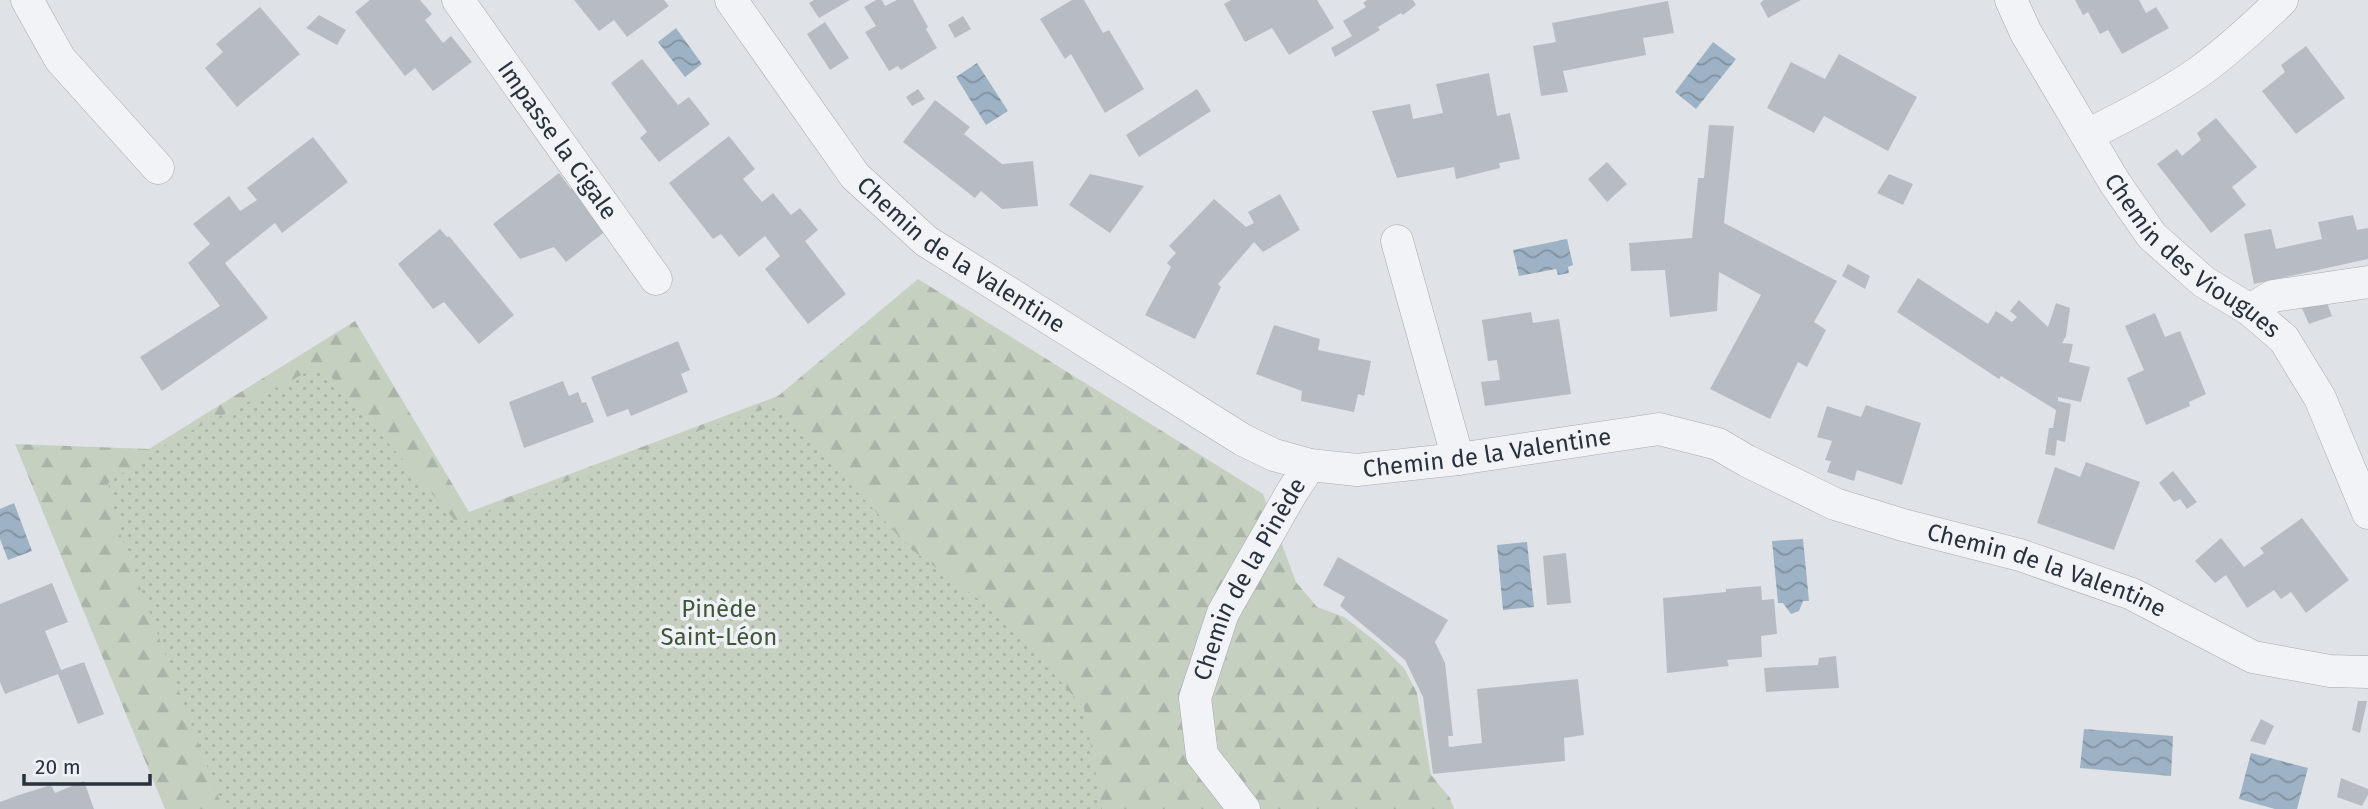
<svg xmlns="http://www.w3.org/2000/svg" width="2368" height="809" viewBox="0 0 2368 809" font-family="'Fira Sans',sans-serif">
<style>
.forest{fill:url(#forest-firs)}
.park{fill:url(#park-dots)}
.water{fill:url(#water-waves)}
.building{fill:#b7bcc3}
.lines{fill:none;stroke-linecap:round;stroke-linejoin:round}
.minor-casing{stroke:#a5aab1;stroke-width:33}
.minor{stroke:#f1f3f6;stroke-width:32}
.labels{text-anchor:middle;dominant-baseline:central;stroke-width:7;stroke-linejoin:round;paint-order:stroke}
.street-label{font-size:24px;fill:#29313d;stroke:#eef1f5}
.park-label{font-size:24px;fill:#3f5738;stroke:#eef1f5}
</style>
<defs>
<pattern id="forest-firs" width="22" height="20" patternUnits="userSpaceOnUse" patternTransform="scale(1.75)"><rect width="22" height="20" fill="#c6d0c1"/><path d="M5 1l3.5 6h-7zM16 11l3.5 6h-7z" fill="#aab3a7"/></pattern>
<pattern id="park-dots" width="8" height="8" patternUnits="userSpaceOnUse" patternTransform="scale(1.75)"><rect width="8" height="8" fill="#c6d0c1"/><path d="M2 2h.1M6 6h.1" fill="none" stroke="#aab3a7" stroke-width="1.8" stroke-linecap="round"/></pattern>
<pattern id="water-waves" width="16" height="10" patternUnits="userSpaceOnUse" patternTransform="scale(1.75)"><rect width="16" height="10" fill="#9db2c4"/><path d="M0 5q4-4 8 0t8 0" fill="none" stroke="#8091a0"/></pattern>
</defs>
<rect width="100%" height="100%" fill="#dfe3e7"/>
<path class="forest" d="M918 279 1263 494 1296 582 1317 607 1344 617 1379 644 1404 668 1417 693 1431 775 1450 798 1454 809H165L15 444 149 449 355 321 469 512 778 396Z"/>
<path class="park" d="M321 365 458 524 680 437 775 405 911 549 1005 619 1084 708 1102 809H223L120 533 108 483 171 441Z"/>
<path class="water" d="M676 28 702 64 685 77 658 42Z
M1713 42 1736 59 1696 109 1675 92Z
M977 63 1008 111 986 125 956 77Z
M1567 239 1573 265 1568 267 1569 273 1558 275 1556 269 1519 276 1513 250Z
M14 503 32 551 8 560 0 539V509Z
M1803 539 1809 601H1803L1799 611 1791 614 1783 603H1778L1772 541Z
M1527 542 1534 607 1503 610 1497 545Z
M2084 729 2173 736 2171 776 2080 768Z
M2251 753 2308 768 2297 809H2275L2239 799Z"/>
<path class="building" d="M370 0H420L432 14 425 20 443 43 451 36 472 62 433 91 415 68 405 76 355 12Z
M574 0H664L669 6 627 37 614 20 599 31Z
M814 0H850L819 18 809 3Z
M876 0H882L885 6 897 0H913L928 27 926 29 937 48 901 70 898 66 889 71 865 32 876 26 864 7Z
M1072 0H1084L1103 33 1109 30 1144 89 1105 113 1071 54 1065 59 1040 19Z
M1231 0H1317L1334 28 1289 55 1272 28 1245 42 1224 4Z
M1367 0H1413L1416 5 1403 15 1401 13 1378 27 1380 30 1335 57 1331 48 1352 36 1343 21 1366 7 1363 3Z
M1764 0H1801L1768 18 1760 3Z
M2075 0H2139L2146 13 2156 7 2169 28 2122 54 2108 30 2100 34 2088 12 2083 15Z
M1668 1 1674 33 1643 38 1646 55 1563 71 1568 92 1541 96 1533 46 1556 42 1552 23Z
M260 7 300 54 237 107 205 68 223 52 216 44Z
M319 15 346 30 337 45 306 28Z
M963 16 971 29 955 38 948 25Z
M825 22 849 58 830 70 807 34Z
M2306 46 2345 98 2296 134 2262 91 2285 72 2281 65Z
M1839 54 1917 97 1888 151 1824 116 1814 133 1767 108 1791 62 1825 79Z
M642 59 678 105 689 97 710 124 659 162 640 138 647 132 611 83Z
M1489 73 1497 116 1510 113 1520 159 1499 163 1500 168 1456 179 1454 167 1397 178 1372 111 1410 104 1413 119 1443 113 1436 84Z
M918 89 925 99 912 106 906 97Z
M1197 89 1211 111 1139 157 1126 135Z
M935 100 970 127 964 134 1002 164 1033 161 1038 206 1002 209 981 191 975 198 903 142Z
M2216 118 2257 167 2232 187 2246 205 2211 233 2157 164 2177 149 2182 156 2201 140 2197 133Z
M1709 125 1734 126 1724 223 1837 281 1814 322 1826 330 1807 367 1798 362 1770 419 1710 389 1761 295 1719 272 1717 311 1670 317 1665 270 1631 271 1629 243 1692 238 1698 178H1704Z
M729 136 755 169 743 179 762 202 773 193 791 215 800 208 818 230 805 241 846 294 808 324 765 269 780 256 765 236 739 257 721 234 713 239 669 183Z
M313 137 348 182 282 233 275 223 225 263 268 318 162 391 140 357 220 306 188 263 210 244 193 224 229 196 240 211 257 200 247 188Z
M1607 162 1627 184 1607 202 1588 179Z
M559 173 571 189 574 188 607 230 566 262 554 247 520 259 493 224Z
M1090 174 1144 186 1110 233 1069 205Z
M1889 174 1913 184 1903 205 1877 193Z
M1280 194 1300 230 1263 252 1254 242 1218 284 1221 287 1195 339 1145 315 1171 267 1167 263 1176 253 1169 246 1214 199 1246 227 1254 223 1248 212Z
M2353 215 2357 230 2368 228V259L2254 284 2244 234 2271 229 2276 249 2322 239 2318 222Z
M440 229 447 237 449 236 514 315 479 344 444 302 433 309 398 264Z
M1848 264 1870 276 1865 289 1842 276Z
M1918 278 1988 324 1996 311 2012 322 2017 317 2010 311 2019 300 2048 327 2056 303 2070 308 2066 336 2062 343 2073 344 2069 362 2090 367 2081 402 2058 397V401L2071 404 2065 442 2057 440 2055 456 2045 454 2049 428H2053L2056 410 2001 376 1999 379 1897 312Z
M2324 295 2332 316 2309 324 2297 297Z
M1531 312 1533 323 1559 319 1571 394 1485 406 1481 382 1500 380 1497 360 1488 361 1482 320Z
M2155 313 2165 337 2180 331 2206 394 2189 402 2190 406 2146 425 2127 378 2144 370 2125 326Z
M1274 325 1320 339 1318 350 1371 361 1364 396 1358 394 1354 412 1301 401 1302 391 1256 374Z
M678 341 690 370 681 374 688 392 631 416 628 409 607 417 591 377Z
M563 381 569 396 578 392 582 403 586 402 594 422 524 448 509 402Z
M1866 405 1921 423 1902 485 1857 470 1854 481 1827 472 1831 461 1825 460 1832 441 1817 437 1827 406 1861 417Z
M2086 462 2140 482 2114 550 2037 523 2055 467 2080 477Z
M2173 471 2197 502 2187 509 2180 499 2174 502 2159 483Z
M2302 518 2349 580 2306 613 2291 592 2281 599 2274 590 2247 608 2226 575 2215 583 2195 561 2221 538 2244 567 2264 553 2260 548Z
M1566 553 1571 603 1547 605 1543 556Z
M1338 557 1448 620 1435 642 1445 663 1453 736H1448L1449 747 1482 743 1477 689 1578 679 1584 735 1564 738 1565 761 1433 774 1423 697 1405 660 1340 606 1345 597 1323 585Z
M52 583 68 622 45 631 61 670 84 662 104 714 78 724 58 674 5 694 0 682V604Z
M1761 586 1762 600 1774 599 1777 634 1761 636 1762 657 1727 660 1729 666 1667 673 1663 598 1726 592V589Z
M1836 656 1839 688 1766 692 1764 668 1818 665 1819 658Z
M2358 701H2367L2360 733 2352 730Z
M2261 719 2274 726 2265 745 2250 741Z
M2341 778 2368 789V795L2362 806 2337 797Z
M84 781 94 809H0V802L19 795 51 785 55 793Z"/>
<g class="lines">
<defs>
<g id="minor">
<path d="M27 0 60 59 158 168"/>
<path id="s1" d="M458 0 656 279"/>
<path id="s2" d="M731 0 855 176 926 241 1243 440 1274 455 1310 465 1357 470 1458 459 1659 429 1718 444 1747 461 1835 504 1903 525 2020 555 2132 594 2253 657 2330 671 2368 672"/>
<path id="s3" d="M2011 0 2026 33 2115 183 2152 236 2204 282 2250 310 2284 339 2320 398 2368 513"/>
<path d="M2087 135C2124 117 2161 98 2196 74 2226 53 2255 26 2282 0"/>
<path d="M1397 241 1458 459"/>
<path d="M2250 310 2273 296 2368 282"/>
<path id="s4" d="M1244 809 1202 755 1195 698 1223 613 1292 492 1310 465"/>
</g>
</defs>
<use href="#minor" class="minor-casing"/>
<use href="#minor" class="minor"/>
</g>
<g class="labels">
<g class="street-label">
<text stroke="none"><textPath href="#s1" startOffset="172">Impasse la Cigale</textPath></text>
<text stroke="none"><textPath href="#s2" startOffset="348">Chemin de la Valentine</textPath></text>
<text stroke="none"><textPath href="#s3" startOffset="318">Chemin des Viougues</textPath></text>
<text stroke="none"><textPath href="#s2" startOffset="936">Chemin de la Valentine</textPath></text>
<text stroke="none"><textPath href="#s2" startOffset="1524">Chemin de la Valentine</textPath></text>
<text stroke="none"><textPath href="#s4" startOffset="257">Chemin de la Pinède</textPath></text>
</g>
<g class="park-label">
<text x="719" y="609">Pinède<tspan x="719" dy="28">Saint-Léon</tspan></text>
</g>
</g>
<path d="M24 774v10h126v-10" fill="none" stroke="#29313d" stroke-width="3.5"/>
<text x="35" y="774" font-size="21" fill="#29313d" stroke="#eef1f5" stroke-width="5" paint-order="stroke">20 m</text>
</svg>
